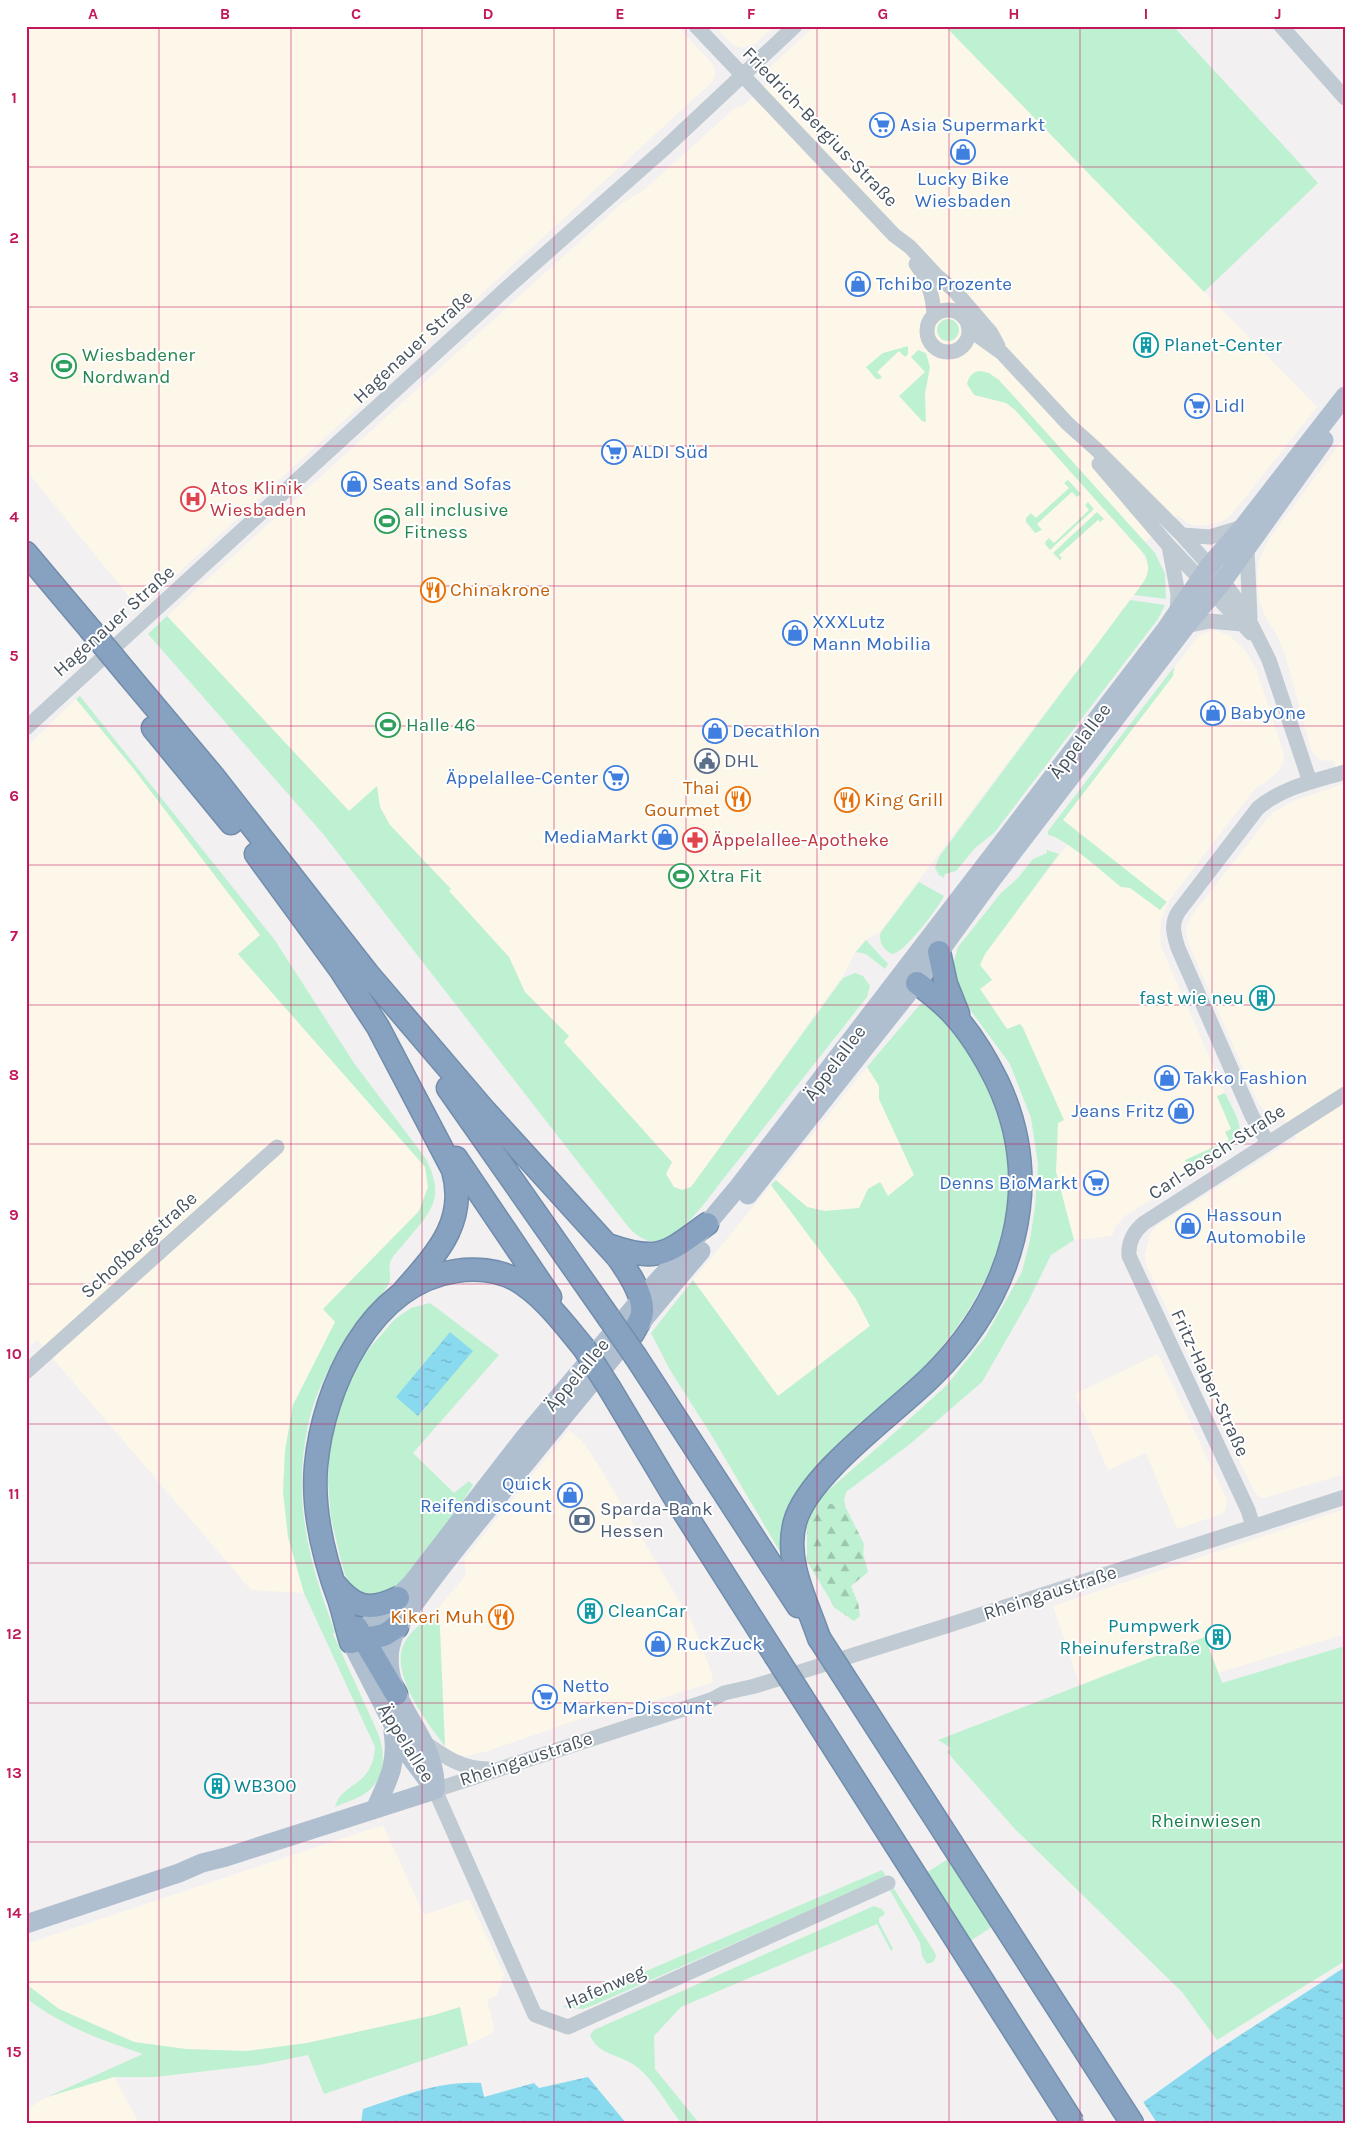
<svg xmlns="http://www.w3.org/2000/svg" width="1371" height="2149" viewBox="0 0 1371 2149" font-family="Karla,sans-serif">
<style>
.commercial{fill:#fdf7ea}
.green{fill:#bef1d1}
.forest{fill:url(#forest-firs)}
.water{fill:url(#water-ripples)}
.pier{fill:#f2f0f0}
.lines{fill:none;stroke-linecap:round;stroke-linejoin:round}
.highway-casing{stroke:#728dac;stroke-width:25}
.minor{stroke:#c0cad2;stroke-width:15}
.major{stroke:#afbfcf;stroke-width:19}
.highway{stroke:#86a2c0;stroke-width:22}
.highway-bridge-casing{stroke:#728dac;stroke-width:25;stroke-linecap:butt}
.highway-bridge{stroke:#86a2c0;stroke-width:22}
.grid{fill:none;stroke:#c2185b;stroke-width:1;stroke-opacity:0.55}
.labels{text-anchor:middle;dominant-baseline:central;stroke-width:4;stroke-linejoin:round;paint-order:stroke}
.shop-label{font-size:19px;fill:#366cbe;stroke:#fff;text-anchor:start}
.street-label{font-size:19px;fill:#47535e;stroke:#fff}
.culture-label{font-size:19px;fill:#0d838f;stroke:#fff;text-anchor:start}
.leisure-label{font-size:19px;fill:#27864d;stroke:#fff;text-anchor:start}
.health-label{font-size:19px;fill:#be3a42;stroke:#fff;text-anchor:start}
.food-label{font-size:19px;fill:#c56008;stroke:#fff;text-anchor:start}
.service-label{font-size:19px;fill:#4e5e75;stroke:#fff;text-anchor:start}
.park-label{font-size:19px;fill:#15834b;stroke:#fff}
.neatline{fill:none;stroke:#c2185b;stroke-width:2}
.grid-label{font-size:16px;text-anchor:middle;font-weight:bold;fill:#c2185b}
</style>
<defs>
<pattern id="forest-firs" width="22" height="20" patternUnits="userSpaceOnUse" patternTransform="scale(1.25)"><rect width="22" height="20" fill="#bef1d1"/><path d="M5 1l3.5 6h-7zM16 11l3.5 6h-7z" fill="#9cc6ad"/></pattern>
<pattern id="water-ripples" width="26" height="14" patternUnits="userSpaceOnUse" patternTransform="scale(1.25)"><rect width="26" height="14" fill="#8adaef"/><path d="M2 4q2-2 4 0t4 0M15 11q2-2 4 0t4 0" fill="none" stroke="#73b3c5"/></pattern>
</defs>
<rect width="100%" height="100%" fill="#f2f0f0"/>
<path class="commercial" d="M26 26H677L710 61 715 69V76L712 82 139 609 26 470Z
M715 26H774L755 44 742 48 735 46 729 41Z
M815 26H945L1317 407 1231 515 1221 522 1206 525H1191L1177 515 1139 547 1149 567 1146 579 879 933 866 939 855 952 845 973 709 1162 691 1187 682 1190 674 1187 666 1174 672 1162 564 1042 569 1036 525 992 509 957 449 891 451 889 390 825 380 807 377 787 349 811 167 616 621 204 645 189 735 108 743 106 770 81 769 69 772 65Z
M1345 437V1474L1264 1498 1258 1496 1254 1491 1147 1267 1145 1255 1150 1234 1155 1227 1296 1138 1282 1116 1269 1114 1259 1105 1188 942 1186 928 1191 916 1272 813 1293 801 1343 784 1333 760 1325 761 1319 759 1311 750 1286 658 1278 637 1266 618 1259 600 1257 578 1259 561 1269 539Z
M1213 630 1229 635 1243 648 1251 660 1257 671 1283 751 1284 760 1278 772 1254 790 1170 899 1161 920 1160 932 1161 946 1238 1123 1239 1138 1232 1148 1125 1216 1115 1227 1112 1236 1074 1240 1056 1172 1058 1123 1064 1120 1023 1028 1020 1024 1007 1029 980 988 992 980 980 965 985 954 1077 832 1063 820 1071 809 1172 676 1175 667 1190 647 1199 636Z
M76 699 133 768 261 936 239 954 425 1167 428 1187 419 1211 324 1309 336 1322 293 1405 285 1451 283 1492 288 1537 304 1593 251 1590 37 1340 26 1349V747Z
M867 1067 879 1086V1099L914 1175 888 1196 881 1182 868 1189 859 1208 825 1211 807 1207 776 1180Z
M771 1185 856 1299 870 1326 778 1396 693 1280Z
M1158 1354 1227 1500 1225 1510 1222 1514 1177 1529 1146 1453 1108 1470 1075 1394Z
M569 1430 582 1441 597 1463 693 1624 711 1671 713 1682 620 1712 580 1719 488 1751 465 1756 452 1753 445 1746 439 1607 466 1575 464 1559Z
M1345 1509V1634L1218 1673 1204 1637 1080 1685 1053 1606Z
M383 1825 424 1915 469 1899 504 1974 497 1995 487 2000 494 2027 492 2033 468 2045 459 2007 434 2015 307 2043 247 2051 186 2049 135 2042 59 2009 26 1984V1944Z
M114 2077 139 2123H26V2110L47 2097Z"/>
<path class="green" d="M945 26H1173L1318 183 1204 292Z
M937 330a11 11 0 1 1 22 0a11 11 0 1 1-22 0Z
M908 346V354L905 357 899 351 877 372 882 377 880 379H876L866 367 883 353Z
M918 350 926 353 930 367 925 394 926 422 922 421 899 396 925 372 911 357Z
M980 371 989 373 999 380 1155 553 1165 574 1166 599 1134 595C1144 582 1153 573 1145 555L1015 410 1006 403 974 395 967 384C969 376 972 372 980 371Z
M1068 480 1081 494 1077 497 1072 492 1037 524 1042 530 1035 533 1026 522V518L1031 513 1036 518 1069 488 1064 483Z
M1088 502 1094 509 1050 550 1045 544 1046 541 1049 538 1054 543 1089 510 1085 505Z
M1097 512 1104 519 1100 522 1098 520 1059 555 1062 558 1060 560 1053 553Z
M1130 600 1165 605 1158 619 994 833 975 848 956 871 945 874 944 878 939 875 935 868 939 857Z
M167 616 349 811 377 786 380 807 390 825 451 889 449 891 509 957 525 992 569 1036 564 1042 672 1162 666 1174 674 1187 682 1190 691 1187 843 978 855 973 863 976 870 986 867 997C822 1054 777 1111 732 1168 716 1187 689 1228 668 1238 651 1245 642 1240 630 1229L324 835 148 634Z
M1174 667 1173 676 1063 820 1167 902 1160 910 1130 888 1121 887C1106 875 1064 837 1048 835V831Z
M80 696 274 939 354 1063 426 1159C447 1201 429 1213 403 1245 399 1250 394 1254 391 1260 387 1267 393 1278 388 1285 382 1296 371 1305 364 1314 339 1348 317 1384 308 1425 292 1500 309 1563 335 1632L333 1634 377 1731C386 1751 386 1778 367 1792 359 1799 345 1802 335 1807 343 1780 372 1789 375 1747L304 1593 288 1537 283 1492 285 1451 293 1405 335 1322 323 1309 419 1211 428 1187 425 1167 238 954 260 935 133 768 76 699Z
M1047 850 1059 854 985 954 980 965 992 980 980 989 1007 1029 1020 1024 1023 1028 1064 1120 1058 1123 1056 1172 1074 1240 1051 1255 1028 1302 982 1382 910 1444 846 1492 844 1500 846 1508 817 1500 892 1435 947 1385 985 1337 1022 1272 1030 1240 1035 1207 1038 1164 1031 1118 1010 1064 957 992 952 968 958 947 1001 893 1018 878 1033 859 1047 853Z
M919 882 944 896C938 908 904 954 892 954 883 950 878 941 881 932Z
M866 940 888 964 885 969 866 954 856 952Z
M923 1001C948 1014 981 1071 992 1098 1040 1217 979 1320 891 1399 864 1423 812 1463 796 1495 786 1514 785 1536 783 1557L712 1436 670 1370 651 1333 693 1280 778 1396 870 1326 856 1299 771 1185 776 1180 807 1207 825 1211 859 1208 868 1189 880 1182 888 1196 914 1175 879 1099V1086L867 1067Z
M1225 1093C1230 1104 1240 1119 1240 1132 1240 1149 1204 1165 1191 1173L1185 1160 1229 1140 1225 1132 1231 1129 1217 1096Z
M430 1303 499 1355 413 1453 454 1493 469 1481 473 1485 449 1523 397 1588 366 1599 349 1585 342 1565 331 1518 328 1482 330 1436 347 1383 361 1358 395 1319 411 1308Z
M439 1607 445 1746C427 1723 386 1670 406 1640 414 1627 429 1619 439 1607Z
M1205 1637 1222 1683 1345 1646V1961L1217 2040 1182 1992 1015 1829 947 1752 951 1748 938 1740Z
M965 1848 1009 1916 953 1952 909 1884Z
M882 1870 935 1953 936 1957 933 1962 927 1964 922 1956 920 1943 883 1878 594 2005 583 2009 562 2007Z
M874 1906 882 1909 885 1914 879 1918V1922L893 1949 891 1951 877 1924 681 2007 654 2036 655 2069 699 2123H681C667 2105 655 2081 637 2067 621 2054 598 2056 590 2035L594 2030Z
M26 1984 59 2009 134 2042 186 2049 247 2051 307 2043 434 2015 460 2007 468 2045 324 2094 308 2055 259 2065 155 2077H114L47 2097 143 2054C103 2041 60 2025 26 1998Z"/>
<path class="forest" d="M817 1500 846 1508 864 1544 863 1553 868 1572 851 1586 858 1603 860 1616 854 1621 835 1608 807 1561V1526L813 1506Z"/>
<path class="water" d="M450 1332 473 1351 418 1416 396 1397Z
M1345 1967V2123H1114L1211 2054Z
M588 2077 626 2123H361L363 2109C402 2096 440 2080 481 2083L484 2097 534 2083 539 2088Z"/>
<path class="pier" d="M1142 2100 1157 2123H1112L1113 2121Z"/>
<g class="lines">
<defs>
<path id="highway" d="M26 553 90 629
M129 676 213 776 368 974 485 1111 616 1255C626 1268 644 1295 642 1312 642 1319 636 1327 633 1333
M153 728 231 823
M256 854 340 969 378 1027 453 1170C468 1222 436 1254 404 1291
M939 952 946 984 958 1014
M448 1088 609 1318
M456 1158 550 1297
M608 1245C659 1263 666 1254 707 1224
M636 1357 798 1606
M610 1389 677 1501 775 1655
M334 1583C354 1608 369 1612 398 1598
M397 1627 384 1635 351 1642C347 1629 344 1615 340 1602 324 1559 312 1512 316 1466 323 1388 370 1284 456 1271 475 1268 497 1270 515 1279 543 1295 564 1324 584 1348
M357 1628 396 1694
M819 1638C807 1602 784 1561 795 1522 808 1474 895 1413 932 1376 1012 1297 1047 1186 997 1081 985 1057 971 1033 952 1013 942 1002 929 992 917 983
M952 1844 1132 2123"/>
</defs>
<use href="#highway" class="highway-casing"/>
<path class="minor" d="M696 26 894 235 910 247 937 276 954 290 991 333 998 346
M1281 26 1345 98
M916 264C928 280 933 295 934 315
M927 331a21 21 0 1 1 42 0a21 21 0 1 1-42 0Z
M970 330 1002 353 1068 424 1096 449 1182 535 1223 581 1244 610 1269 660 1310 782
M1099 464 1169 546 1251 633
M1182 535 1210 537 1243 527
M1169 546 1178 594 1177 613
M1247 548 1250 618
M1186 626 1210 621 1242 624
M26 728 508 287 665 148 795 26
M1268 1143 1252 1116 1178 948C1174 935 1170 924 1179 911L1258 808C1283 787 1315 781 1345 772
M26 1372 277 1147
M1253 1526 1248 1510 1129 1256C1128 1242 1133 1232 1144 1223L1345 1094
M425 1743C445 1757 462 1769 488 1769
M888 1883 568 2027 535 2015 435 1790 711 1700 724 1693 755 1686 949 1625 1345 1497"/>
<path class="major" d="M748 1195 924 973 993 878 1186 626 1223 581 1324 440
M435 1790 408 1754 351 1642 411 1584 524 1438 640 1300 683 1253 739 1186 1166 629 1210 565 1243 527 1345 396
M435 1790C438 1735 382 1704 390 1649 393 1630 404 1618 415 1603 434 1576 454 1551 475 1525 550 1433 625 1341 701 1251
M375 1809C388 1781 398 1763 393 1732
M26 1924 179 1873 202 1863 226 1857 435 1790"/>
<use href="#highway" class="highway"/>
<defs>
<path id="highway-bridge" d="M90 629 129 676
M609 1318 636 1357
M584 1348 610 1389
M819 1638 952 1844
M775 1655 1073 2123"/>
</defs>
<use href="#highway-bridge" class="highway-bridge-casing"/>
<use href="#highway-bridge" class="highway-bridge"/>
</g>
<path class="grid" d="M159 26V2123M291 26V2123M422 26V2123M554 26V2123M686 26V2123M817 26V2123M949 26V2123M1080 26V2123M1212 26V2123M26 167H1345M26 307H1345M26 446H1345M26 586H1345M26 726H1345M26 865H1345M26 1005H1345M26 1144H1345M26 1284H1345M26 1424H1345M26 1563H1345M26 1703H1345M26 1842H1345M26 1982H1345"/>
<defs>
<symbol id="supermarket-ring" viewBox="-11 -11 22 22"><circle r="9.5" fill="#fff" stroke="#3f7fe0" stroke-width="1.5"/><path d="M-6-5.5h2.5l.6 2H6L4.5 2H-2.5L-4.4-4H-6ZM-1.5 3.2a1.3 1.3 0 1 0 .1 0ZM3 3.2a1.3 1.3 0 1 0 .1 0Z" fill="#3f7fe0"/></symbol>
<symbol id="shop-ring" viewBox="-11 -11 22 22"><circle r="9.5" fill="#fff" stroke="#3f7fe0" stroke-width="1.5"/><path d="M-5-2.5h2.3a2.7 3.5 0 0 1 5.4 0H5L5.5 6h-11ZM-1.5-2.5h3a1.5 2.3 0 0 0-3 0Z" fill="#3f7fe0"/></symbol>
<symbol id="building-ring" viewBox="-11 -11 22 22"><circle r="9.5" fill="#fff" stroke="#0f9aa8" stroke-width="1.5"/><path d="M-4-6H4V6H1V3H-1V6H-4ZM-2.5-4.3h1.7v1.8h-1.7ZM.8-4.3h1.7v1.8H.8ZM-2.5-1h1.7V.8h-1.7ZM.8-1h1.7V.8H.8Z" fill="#0f9aa8"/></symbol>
<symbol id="stadium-ring" viewBox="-11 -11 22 22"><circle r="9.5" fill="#fff" stroke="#2e9e5b" stroke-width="1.5"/><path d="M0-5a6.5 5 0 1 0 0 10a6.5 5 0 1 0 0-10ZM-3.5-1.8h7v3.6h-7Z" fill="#2e9e5b"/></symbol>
<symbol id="hospital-ring" viewBox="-11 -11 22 22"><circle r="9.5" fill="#fff" stroke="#e0444e" stroke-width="1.5"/><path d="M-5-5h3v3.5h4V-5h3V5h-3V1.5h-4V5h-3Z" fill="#e0444e"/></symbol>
<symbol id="restaurant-ring" viewBox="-11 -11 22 22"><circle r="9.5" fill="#fff" stroke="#e8710a" stroke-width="1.5"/><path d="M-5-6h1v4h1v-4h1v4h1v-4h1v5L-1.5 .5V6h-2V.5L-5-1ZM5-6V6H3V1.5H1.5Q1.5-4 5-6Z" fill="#e8710a"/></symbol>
<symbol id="civic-ring" viewBox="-11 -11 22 22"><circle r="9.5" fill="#fff" stroke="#5c6f8a" stroke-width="1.5"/><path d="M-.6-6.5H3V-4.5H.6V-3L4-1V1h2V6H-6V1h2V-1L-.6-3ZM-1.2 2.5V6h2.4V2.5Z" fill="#5c6f8a"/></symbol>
<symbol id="pharmacy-ring" viewBox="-11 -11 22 22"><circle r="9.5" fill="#fff" stroke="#e0444e" stroke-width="1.5"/><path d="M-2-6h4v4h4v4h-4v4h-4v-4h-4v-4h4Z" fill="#e0444e"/></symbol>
<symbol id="bank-ring" viewBox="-11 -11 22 22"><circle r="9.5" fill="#fff" stroke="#5c6f8a" stroke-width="1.5"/><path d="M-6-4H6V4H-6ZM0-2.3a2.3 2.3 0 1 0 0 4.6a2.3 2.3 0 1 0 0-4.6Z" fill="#5c6f8a"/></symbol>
</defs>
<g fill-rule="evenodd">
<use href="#supermarket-ring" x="868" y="111" width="28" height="28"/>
<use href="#shop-ring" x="949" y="138" width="28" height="28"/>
<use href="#shop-ring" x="844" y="270" width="28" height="28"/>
<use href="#building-ring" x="1132" y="331" width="28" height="28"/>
<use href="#stadium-ring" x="50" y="352" width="28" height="28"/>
<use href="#supermarket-ring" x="1183" y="392" width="28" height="28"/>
<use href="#supermarket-ring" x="600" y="438" width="28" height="28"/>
<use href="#shop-ring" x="340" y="470" width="28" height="28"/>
<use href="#hospital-ring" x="179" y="485" width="28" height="28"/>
<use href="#stadium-ring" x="373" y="507" width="28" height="28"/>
<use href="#restaurant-ring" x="419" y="576" width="28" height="28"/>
<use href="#shop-ring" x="781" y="619" width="28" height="28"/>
<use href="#shop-ring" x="1199" y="699" width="28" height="28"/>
<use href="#stadium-ring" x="374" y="711" width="28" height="28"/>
<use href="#shop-ring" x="701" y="717" width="28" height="28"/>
<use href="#civic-ring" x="693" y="747" width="28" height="28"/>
<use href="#supermarket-ring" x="602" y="764" width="28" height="28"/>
<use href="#restaurant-ring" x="724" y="785" width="28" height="28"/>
<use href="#restaurant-ring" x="833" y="786" width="28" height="28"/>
<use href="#shop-ring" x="651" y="823" width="28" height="28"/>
<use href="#pharmacy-ring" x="681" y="826" width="28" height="28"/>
<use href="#stadium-ring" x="667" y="862" width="28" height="28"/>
<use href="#building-ring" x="1248" y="984" width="28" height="28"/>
<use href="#shop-ring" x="1153" y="1064" width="28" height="28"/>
<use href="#shop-ring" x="1167" y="1097" width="28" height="28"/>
<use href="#supermarket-ring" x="1082" y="1169" width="28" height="28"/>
<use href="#shop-ring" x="1174" y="1212" width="28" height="28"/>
<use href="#shop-ring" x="556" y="1481" width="28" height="28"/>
<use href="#bank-ring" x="568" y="1506" width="28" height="28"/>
<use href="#building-ring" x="576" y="1597" width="28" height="28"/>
<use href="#restaurant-ring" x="487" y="1603" width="28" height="28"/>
<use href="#building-ring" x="1204" y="1623" width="28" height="28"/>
<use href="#shop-ring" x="644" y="1630" width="28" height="28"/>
<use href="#supermarket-ring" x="531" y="1683" width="28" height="28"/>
<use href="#building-ring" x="203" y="1772" width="28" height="28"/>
</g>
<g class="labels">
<g class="shop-label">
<text x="900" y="125">Asia Supermarkt</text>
<text x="963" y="179" text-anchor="middle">Lucky Bike<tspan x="963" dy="22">Wiesbaden</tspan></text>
<text x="876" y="284">Tchibo Prozente</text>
<text x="1214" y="406">Lidl</text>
<text x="632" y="452">ALDI Süd</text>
<text x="372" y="484">Seats and Sofas</text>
<text x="812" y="622">XXXLutz<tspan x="812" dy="22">Mann Mobilia</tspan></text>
<text x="1230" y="713">BabyOne</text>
<text x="732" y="731">Decathlon</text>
<text x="598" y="778" text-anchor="end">Äppelallee-Center</text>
<text x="648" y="837" text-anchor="end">MediaMarkt</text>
<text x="1184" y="1078">Takko Fashion</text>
<text x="1164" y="1111" text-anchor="end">Jeans Fritz</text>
<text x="1078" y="1183" text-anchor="end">Denns BioMarkt</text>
<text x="1206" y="1215">Hassoun<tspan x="1206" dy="22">Automobile</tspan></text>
<text x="552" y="1484" text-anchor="end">Quick<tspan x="552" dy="22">Reifendiscount</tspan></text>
<text x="676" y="1644">RuckZuck</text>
<text x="562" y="1686">Netto<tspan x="562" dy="22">Marken-Discount</tspan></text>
</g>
<g class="street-label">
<text transform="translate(820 127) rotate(46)">Friedrich-Bergius-Straße</text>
<text transform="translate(413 347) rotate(-43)">Hagenauer Straße</text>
<text transform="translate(114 621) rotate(-42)">Hagenauer Straße</text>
<text transform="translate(1080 741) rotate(-53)">Äppelallee</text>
<text transform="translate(835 1063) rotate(-53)">Äppelallee</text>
<text transform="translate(1217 1152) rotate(-33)">Carl-Bosch-Straße</text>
<text transform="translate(139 1245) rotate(-42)">Schoßbergstraße</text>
<text transform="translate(577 1375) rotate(-50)">Äppelallee</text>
<text transform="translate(1210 1383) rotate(65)">Fritz-Haber-Straße</text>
<text transform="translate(1050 1593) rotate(-18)">Rheingaustraße</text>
<text transform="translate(406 1743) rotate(58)">Äppelallee</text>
<text transform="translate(526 1759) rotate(-18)">Rheingaustraße</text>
<text transform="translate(605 1987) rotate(-23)">Hafenweg</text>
</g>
<g class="culture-label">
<text x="1164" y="345">Planet-Center</text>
<text x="1244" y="998" text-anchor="end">fast wie neu</text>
<text x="608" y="1611">CleanCar</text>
<text x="1200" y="1626" text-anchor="end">Pumpwerk<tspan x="1200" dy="22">Rheinuferstraße</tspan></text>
<text x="234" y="1786">WB300</text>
</g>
<g class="leisure-label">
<text x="82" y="355">Wiesbadener<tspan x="82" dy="22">Nordwand</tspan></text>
<text x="404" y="510">all inclusive<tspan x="404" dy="22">Fitness</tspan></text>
<text x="406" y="725">Halle 46</text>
<text x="698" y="876">Xtra Fit</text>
</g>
<g class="health-label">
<text x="210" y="488">Atos Klinik<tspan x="210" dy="22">Wiesbaden</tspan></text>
<text x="712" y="840">Äppelallee-Apotheke</text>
</g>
<g class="food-label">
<text x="450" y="590">Chinakrone</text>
<text x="720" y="788" text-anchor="end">Thai<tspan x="720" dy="22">Gourmet</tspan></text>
<text x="864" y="800">King Grill</text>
<text x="484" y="1617" text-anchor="end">Kikeri Muh</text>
</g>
<g class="service-label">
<text x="724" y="761">DHL</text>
<text x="600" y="1509">Sparda-Bank<tspan x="600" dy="22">Hessen</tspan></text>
</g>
<g class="park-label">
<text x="1206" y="1821">Rheinwiesen</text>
</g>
</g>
<rect width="1371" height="2149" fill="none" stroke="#ffffff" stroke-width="55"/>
<rect x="28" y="28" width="1316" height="2094" class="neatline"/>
<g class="grid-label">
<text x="93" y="19">A</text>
<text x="225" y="19">B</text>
<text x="356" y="19">C</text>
<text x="488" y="19">D</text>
<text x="620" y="19">E</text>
<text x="751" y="19">F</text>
<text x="883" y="19">G</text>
<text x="1014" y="19">H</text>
<text x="1146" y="19">I</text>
<text x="1278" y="19">J</text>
<text x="14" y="103">1</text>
<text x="14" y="243">2</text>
<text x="14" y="382">3</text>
<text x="14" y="522">4</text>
<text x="14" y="661">5</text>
<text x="14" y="801">6</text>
<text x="14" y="941">7</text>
<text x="14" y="1080">8</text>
<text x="14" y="1220">9</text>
<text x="14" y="1359">10</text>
<text x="14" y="1499">11</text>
<text x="14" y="1639">12</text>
<text x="14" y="1778">13</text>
<text x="14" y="1918">14</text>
<text x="14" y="2057">15</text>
</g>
</svg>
